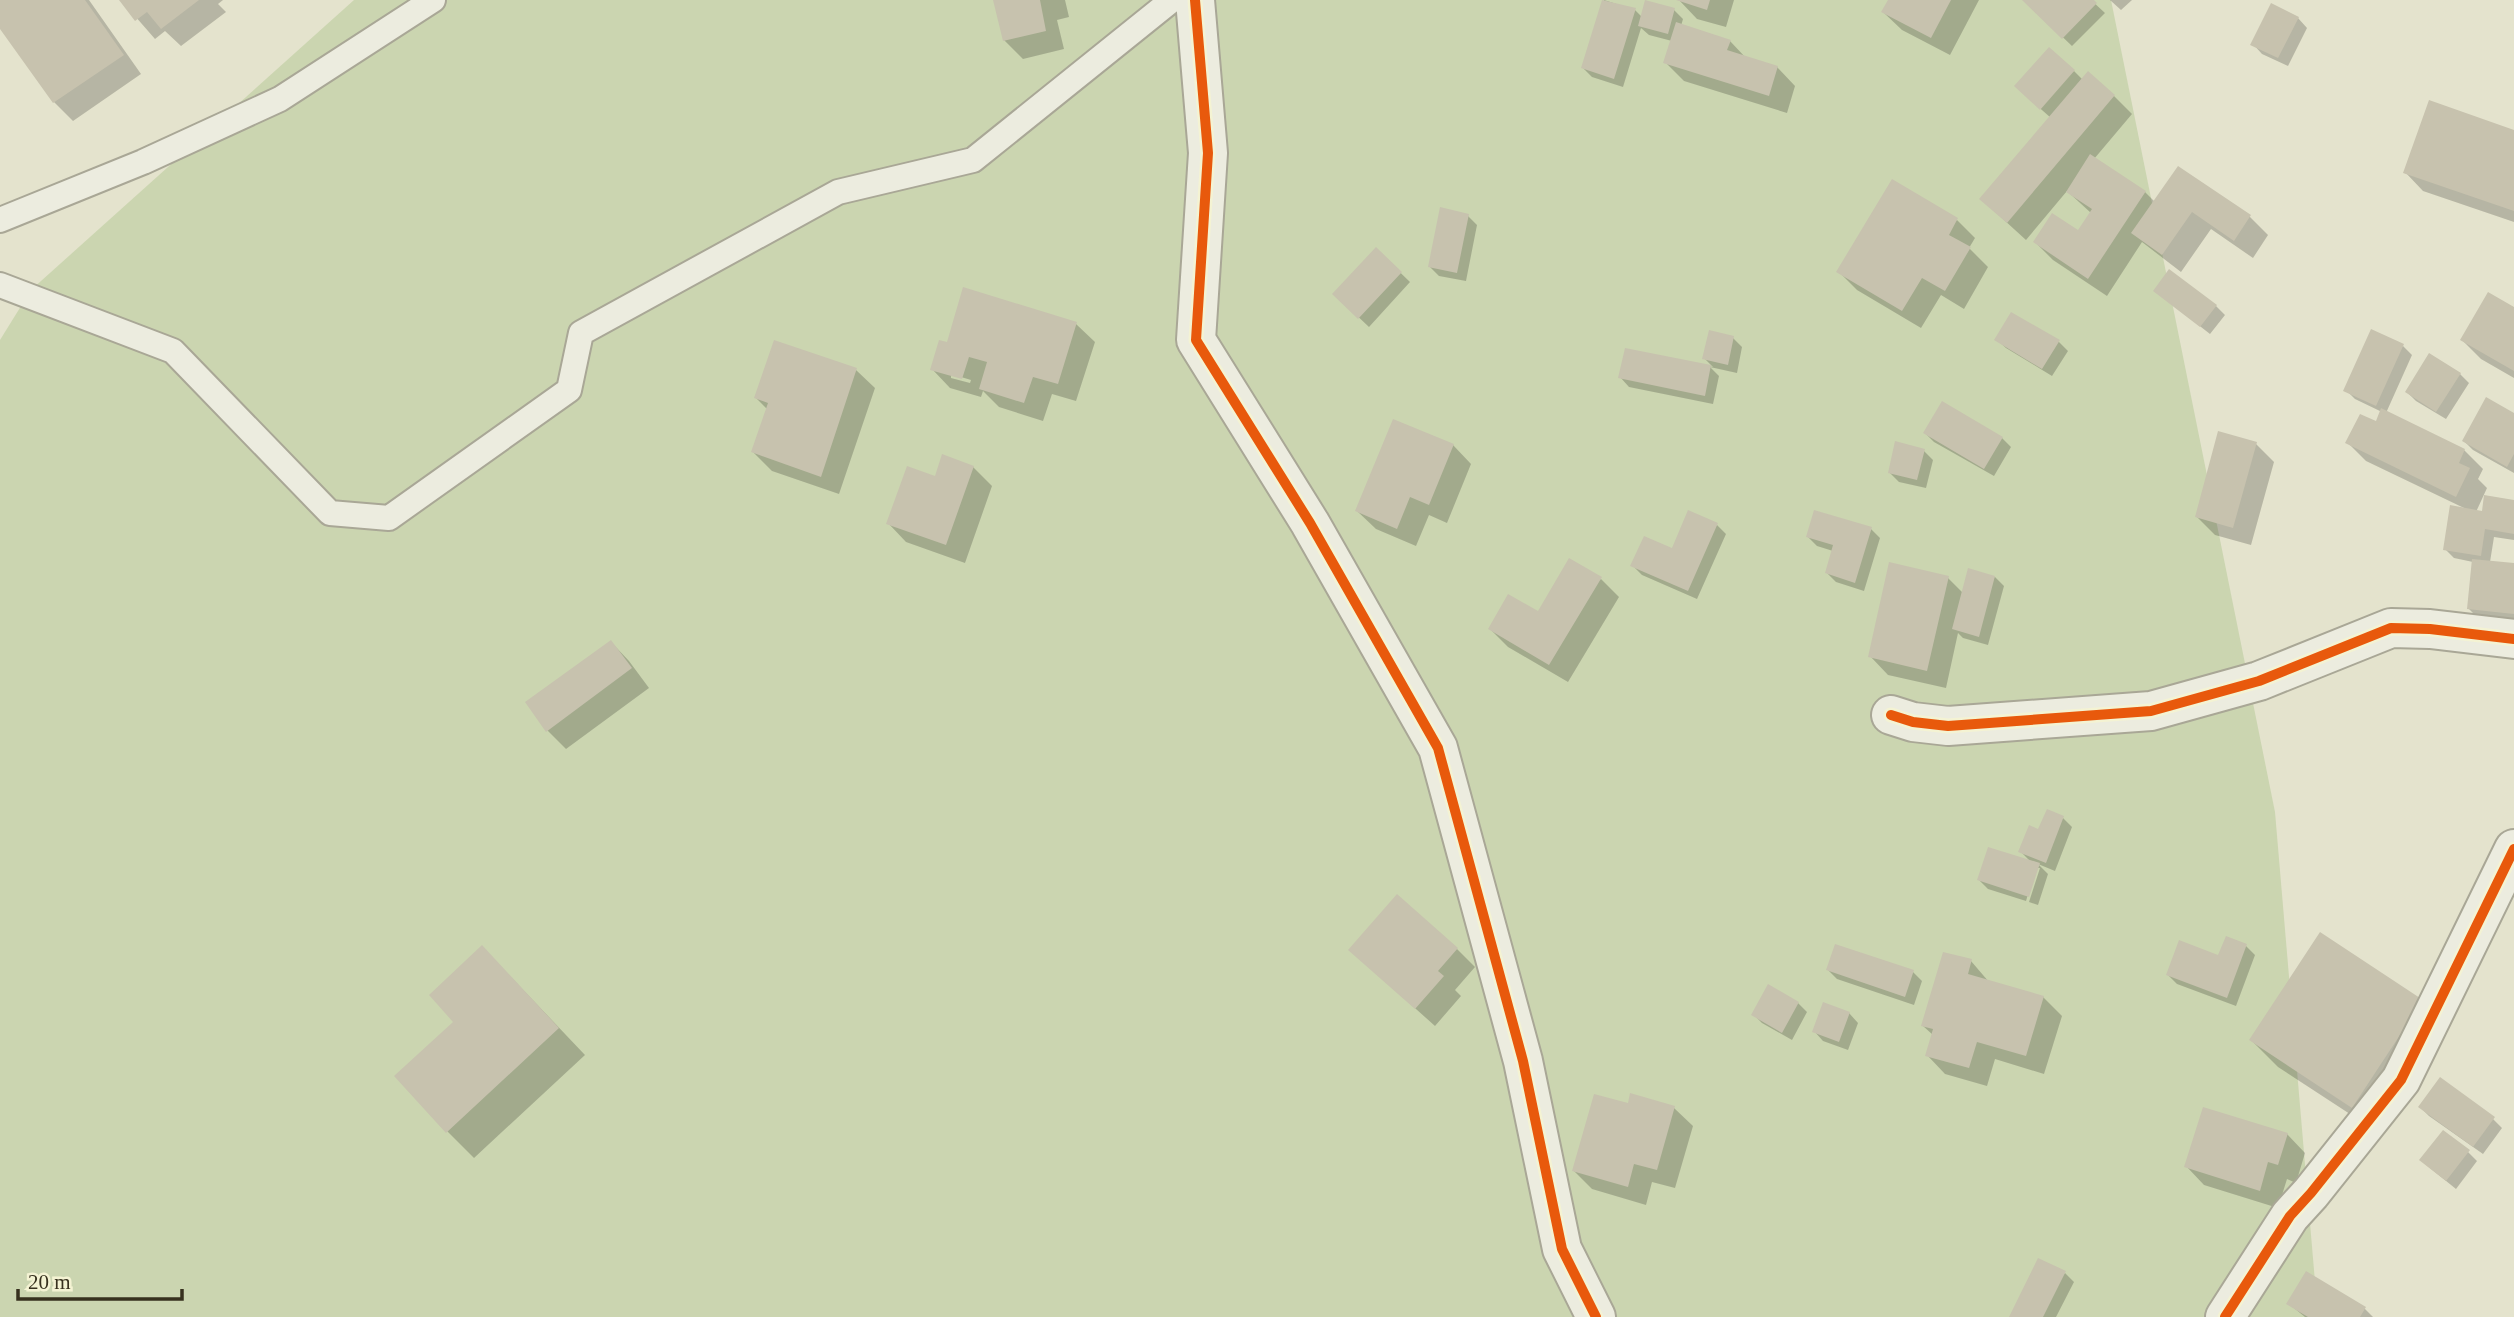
<svg xmlns="http://www.w3.org/2000/svg" width="2514" height="1317" viewBox="0 0 2514 1317" font-family="Georgia,serif">
<style>
.green{fill:#cbd5b0}
.shadow{fill:#0003;fill-rule:evenodd}
.building{fill:#c7c2ae}
.lines{fill:none;stroke-linecap:round;stroke-linejoin:round}
.lane-casing{stroke:#a9a796;stroke-width:28}
.street-casing{stroke:#a9a796;stroke-width:42}
.lane{stroke:#ececdf;stroke-width:24}
.street{stroke:#ececdf;stroke-width:38}
.cycleway-casing{stroke:#f4f3d3;stroke-width:15}
.cycleway{stroke:#e8590c;stroke-width:10}
</style>
<rect width="100%" height="100%" fill="#e4e3cd"/>
<path class="green" d="M354 0H2111L2275 812 2318 1317H0V340L31 290Z"/>
<path class="shadow" d="M0 0H89L141 74 73 121 54 102 0 26Z
M121 0H223L218 4 226 12 181 46 165 31 155 39Z
M995 0H1065L1069 17 1057 20 1064 49 1023 59 1004 40Z
M1604 0 1635 10 1642 17 1674 10 1683 19 1681 26 1730 41 1746 58 1777 67 1795 86 1787 113 1684 81 1665 62 1672 41 1649 35 1641 28 1623 87 1592 77 1583 68Z
M1679 0H1734L1726 27 1697 19Z
M1889 0H1979L1950 55 1902 30 1883 12Z
M2024 0H2091L2105 13 2072 46Z
M2110 0H2132L2121 10Z
M2298 18 2307 28 2288 66 2262 54 2253 44Z
M2074 71 2083 80 2114 96 2132 114 2094 159 2145 192 2155 202 2179 168 2250 217 2268 235 2253 258 2211 229 2181 272 2142 242 2107 296 2053 260 2035 242 2078 232 2091 213 2067 191 2026 240 1981 199 2051 118 2025 95Z
M2514 132V222L2423 191 2405 172Z
M1468 216 1477 225 1466 281 1439 276 1430 267Z
M1957 220 1975 238 1969 248 1988 267 1964 309 1941 295 1921 328 1857 290 1838 271Z
M1376 249 1410 282 1369 327 1334 294Z
M2155 291 2216 306 2225 315 2210 334Z
M2514 309V378L2481 359 2462 340Z
M1076 324 1095 342 1076 401 1052 394 1043 421 999 407 983 391 981 397 950 388 932 369 948 344ZM951 374 971 380 970 383 951 378Z
M1733 338 1742 347 1737 373 1710 367 1719 376 1713 404 1629 387 1620 377 1626 350 1713 367 1704 358Z
M1996 339 2058 341 2068 351 2052 376 2006 348Z
M2403 346 2412 355 2386 413 2464 450 2483 469 2478 479 2487 488 2476 512 2483 513 2514 502V540L2494 537 2490 562 2514 565V622L2478 618 2469 609 2473 562 2454 558 2445 549 2464 508 2366 461 2348 443 2377 423 2382 412 2355 399 2346 390Z
M856 370 875 388 839 494 772 471 753 452 768 410 756 398Z
M2460 374 2469 383 2446 419 2416 401 2407 392Z
M2514 415V473L2473 450 2464 441Z
M1925 433 2002 438 2011 447 1994 476 1934 442Z
M2256 444 2274 462 2251 545 2215 535 2197 517Z
M1453 445 1471 464 1447 523 1429 515 1416 546 1376 529 1357 511Z
M1924 451 1933 460 1926 488 1899 482 1889 472Z
M973 467 992 486 965 563 906 542 888 523Z
M1717 525 1726 534 1697 599 1642 575 1633 566 1673 550Z
M1871 529 1880 538 1864 591 1836 582 1827 573 1833 551 1817 546 1808 537Z
M1995 577 2004 586 1988 645 1963 638 1958 633 1946 688 1888 675 1870 656 1948 578 1963 593Z
M1601 579 1619 597 1568 682 1508 647 1490 629 1538 614Z
M611 642 629 661 649 688 566 749 547 730Z
M2063 818 2072 827 2055 871 2038 864 2048 874 2038 905 2029 902 2040 868H2036L2026 901 1988 889 1979 880 2031 862 2020 851 2039 832Z
M1836 946 1913 972 1922 981 1914 1005 1837 979 1828 970Z
M2246 946 2255 955 2236 1006 2177 984 2168 975Z
M1457 949 1475 967 1455 990 1461 996 1435 1026 1350 950Z
M1971 961 1989 982 2043 997 2062 1016 2044 1074 1995 1059 1987 1086 1945 1074 1927 1055 1933 1035 1923 1026Z
M508 974 585 1055 474 1158 447 1131 455 1022Z
M2422 1001 2448 1028 2379 1133 2278 1067 2251 1040Z
M1798 1003 1807 1012 1792 1040 1762 1023 1753 1014Z
M1849 1013 1858 1023 1848 1050 1823 1041 1814 1031Z
M1629 1105 1674 1108 1693 1126 1675 1188 1652 1182 1646 1205 1592 1189 1574 1171Z
M2420 1107 2493 1119 2502 1128 2483 1154 2429 1116Z
M2287 1134 2305 1153 2296 1183 2287 1179 2278 1208 2204 1185 2186 1166Z
M2468 1152 2477 1161 2456 1189 2430 1168Z
M2065 1273 2074 1282 2056 1317H2011Z
M2289 1304 2365 1309 2373 1317H2305Z"/>
<path class="building" d="M0 0H85L124 55 53 103 0 29Z
M119 0H199L161 29 147 12 135 21Z
M993 0H1040L1046 31 1003 41Z
M1602 0 1636 8 1614 79 1581 68Z
M1645 0 1675 8 1668 34 1638 26Z
M1676 0H1710L1707 10Z
M1888 0H1951L1931 38 1881 12Z
M2022 0H2094L2097 3 2062 39Z
M2271 3 2299 17 2278 58 2250 45Z
M1676 22 1731 40 1727 50 1778 66 1769 96 1663 63Z
M2049 47 2075 70 2040 110 2014 86Z
M2088 71 2115 95 2007 223 1979 199Z
M2429 100 2514 130V211L2403 173Z
M2090 154 2146 191 2088 279 2033 242 2052 213 2078 230 2092 209 2066 192Z
M2178 166 2251 215 2234 241 2192 212 2162 255 2131 233Z
M1892 179 1958 218 1949 235 1971 247 1945 291 1922 278 1902 311 1836 272Z
M1440 207 1469 214 1457 273 1428 267Z
M1376 247 1402 272 1358 319 1332 294Z
M2169 269 2217 305 2200 327 2153 291Z
M963 287 1077 322 1058 384 1033 377 1024 403 979 389 987 362 969 357 962 379 930 370 939 340 947 342Z
M2488 292 2514 307V371L2460 340Z
M2011 312 2060 340 2042 369 1994 340Z
M2371 329 2404 344 2376 406 2343 391Z
M1709 330 1734 336 1728 365 1702 359Z
M774 340 857 368 821 477 751 452 768 403 754 398Z
M1625 348 1711 365 1705 396 1618 378Z
M2429 353 2461 373 2436 412 2405 392Z
M2486 397 2514 413V454L2507 467 2462 441Z
M1942 401 2003 437 1984 469 1923 433Z
M2381 408 2465 449 2459 463 2470 468 2456 497 2345 443 2360 414 2376 421Z
M1393 419 1454 444 1429 505 1410 497 1397 529 1355 511Z
M2218 431 2257 442 2233 528 2195 517Z
M1895 441 1925 449 1917 480 1888 473Z
M942 454 974 466 946 545 886 524 907 466 935 476Z
M2484 495 2514 500V534L2485 529 2481 556 2443 550 2450 505 2482 511Z
M1688 510 1718 523 1688 591 1630 566 1644 536 1672 548Z
M1814 510 1872 527 1855 583 1825 573 1833 545 1806 537Z
M1569 558 1602 577 1549 665 1488 629 1508 594 1538 611Z
M2472 559 2514 563V614L2467 609Z
M1889 562 1949 576 1927 671 1868 657Z
M1968 568 1995 576 1979 637 1952 629Z
M611 640 632 668 546 732 525 702Z
M2047 809 2064 816 2046 863 2018 852 2029 825 2038 829Z
M1988 847 2040 863 2029 897 1977 880Z
M1397 894 1458 948 1438 971 1444 976 1415 1009 1348 950Z
M2320 932 2423 1000 2352 1108 2249 1040Z
M2226 936 2247 944 2227 998 2166 975 2179 940 2218 955Z
M1835 944 1914 970 1905 997 1826 970Z
M482 945 559 1028 446 1133 394 1076 453 1022 429 995Z
M1943 952 1972 959 1968 974 2044 996 2026 1056 1977 1042 1969 1068 1925 1056 1933 1029 1921 1026Z
M1768 984 1799 1002 1782 1033 1751 1015Z
M1823 1002 1850 1012 1839 1042 1812 1032Z
M2440 1077 2495 1117 2473 1147 2418 1107Z
M1630 1093 1675 1106 1657 1170 1634 1164 1628 1187 1572 1171 1594 1094 1628 1103Z
M2203 1107 2288 1133 2278 1165 2268 1162 2260 1191 2184 1167Z
M2443 1130 2470 1150 2446 1181 2419 1160Z
M2038 1258 2066 1271 2043 1317H2009Z
M2306 1271 2366 1307 2360 1317H2308L2286 1304Z"/>
<g class="lines">
<defs>
<path id="lane" d="M0 220 143 162 280 99 433 0
M0 285 173 351 330 513 389 518 569 390 581 333 838 192 973 160 1172 0"/>
<path id="street" d="M1195 0 1208 153 1196 340 1310 523 1438 748 1523 1061 1562 1249 1596 1317
M1891 715 1913 722 1948 726 2151 711 2259 681 2391 628 2430 629 2514 639
M2225 1317 2290 1216 2311 1193 2401 1080 2514 849"/>
</defs>
<use href="#lane" class="lane-casing"/>
<use href="#street" class="street-casing"/>
<use href="#lane" class="lane"/>
<use href="#street" class="street"/>
<defs>
<path id="cycleway" d="M1195 0 1208 153 1196 340 1310 523 1438 748 1523 1061 1562 1249 1596 1317
M1891 715 1913 722 1948 726 2151 711 2259 681 2391 628 2430 629 2514 639
M2225 1317 2290 1216 2311 1193 2401 1080 2514 849"/>
</defs>
<use href="#cycleway" class="cycleway-casing"/>
<use href="#cycleway" class="cycleway"/>
</g>
<path d="M18 1289v10h164v-10" fill="none" stroke="#37311e" stroke-width="3.5"/>
<text x="28" y="1289" font-size="21" fill="#37311e" stroke="#f4f3d3" stroke-width="5" paint-order="stroke">20 m</text>
</svg>
